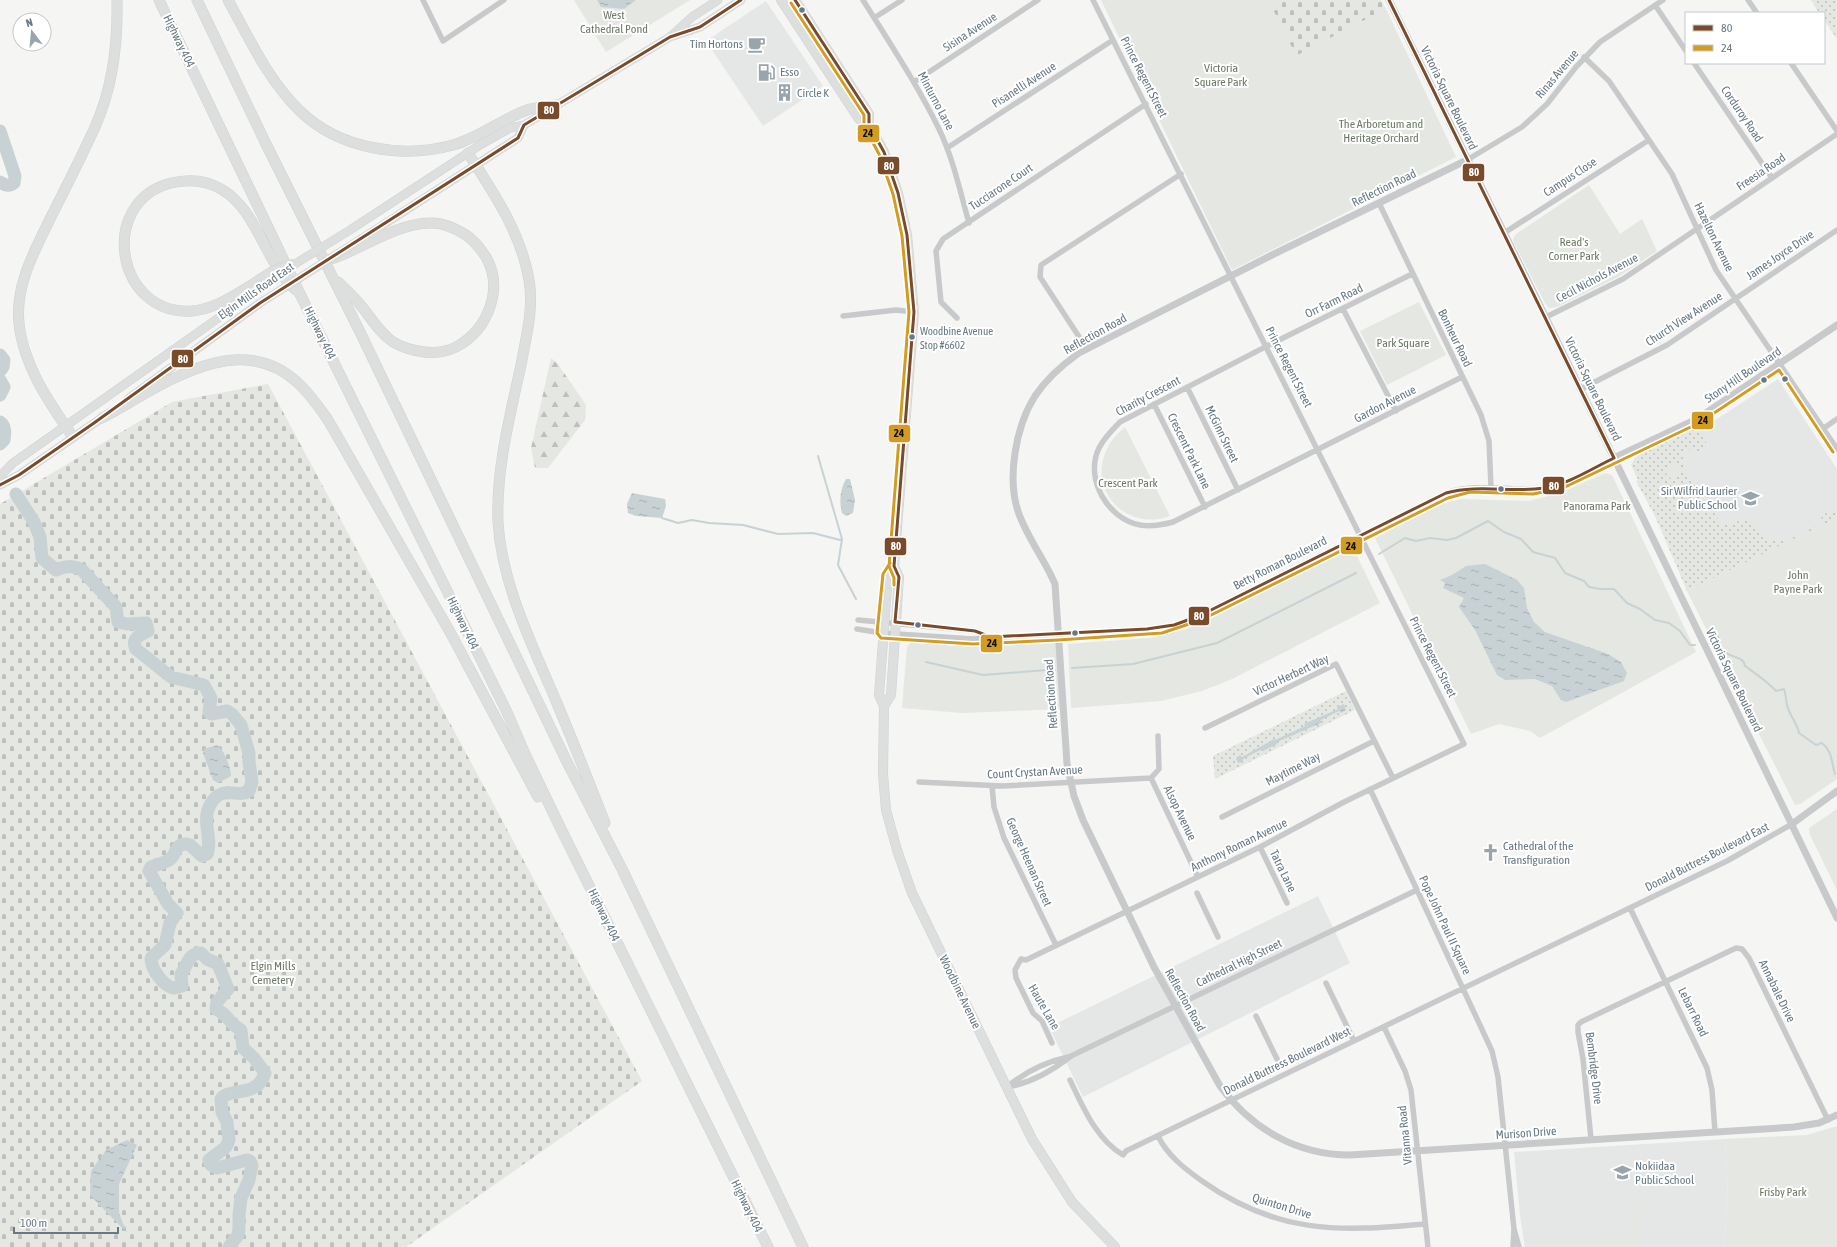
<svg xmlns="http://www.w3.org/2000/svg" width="1837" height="1247" viewBox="0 0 1837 1247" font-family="'Asap Condensed',sans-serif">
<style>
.built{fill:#e5e7e7}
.grass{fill:url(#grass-dots)}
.forest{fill:url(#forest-firs)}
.cemetery{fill:url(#cemetery-stones)}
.park{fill:#e4e7e2}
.water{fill:url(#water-ripples)}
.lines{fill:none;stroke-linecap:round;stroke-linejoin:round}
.stream{stroke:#c8d2d4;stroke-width:2}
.river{stroke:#c8d2d4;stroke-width:13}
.secondary-casing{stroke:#d2d3d4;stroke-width:9}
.primary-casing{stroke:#d1d2d2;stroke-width:10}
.motorway-casing{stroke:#d1d2d2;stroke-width:11}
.minor{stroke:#c8c9ca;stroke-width:5.5}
.tertiary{stroke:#c8c9ca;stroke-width:7}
.secondary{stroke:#dddede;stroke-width:8}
.primary{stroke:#dddede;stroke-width:9}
.motorway{stroke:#dddede;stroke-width:10}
.secondary-bridge-casing{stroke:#d2d3d4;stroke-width:9;stroke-linecap:butt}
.motorway-bridge-casing{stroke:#d1d2d2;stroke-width:11;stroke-linecap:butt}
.secondary-bridge{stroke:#dddede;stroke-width:8}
.motorway-bridge{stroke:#dddede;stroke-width:10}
.bus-1-casing{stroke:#fff;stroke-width:6}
.bus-2-casing{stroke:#fff;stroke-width:6}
.bus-1{stroke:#7a4b2a;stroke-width:3}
.bus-2{stroke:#d39b21;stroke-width:3}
.bus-dot{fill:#677983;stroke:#fff;stroke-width:1.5}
.labels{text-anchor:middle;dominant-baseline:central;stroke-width:4;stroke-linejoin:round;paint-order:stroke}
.bus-label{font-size:11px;fill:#677983;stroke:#fff;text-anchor:start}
.park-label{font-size:12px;fill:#6c7a65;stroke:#fff}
.street-label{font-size:12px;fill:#677983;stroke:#fff}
.poi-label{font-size:12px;fill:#677983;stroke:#fff;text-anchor:start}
.line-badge{stroke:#fff;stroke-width:1.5}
.badge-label{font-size:11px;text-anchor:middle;font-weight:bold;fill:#fff}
.pale-badge-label{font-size:11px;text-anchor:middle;font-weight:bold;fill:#111}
</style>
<defs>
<pattern id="grass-dots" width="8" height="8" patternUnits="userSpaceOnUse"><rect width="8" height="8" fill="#e4e7e2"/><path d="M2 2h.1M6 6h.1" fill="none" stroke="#bdc0bd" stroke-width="1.8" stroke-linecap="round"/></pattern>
<pattern id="forest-firs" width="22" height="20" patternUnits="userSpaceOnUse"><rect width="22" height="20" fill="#e4e7e2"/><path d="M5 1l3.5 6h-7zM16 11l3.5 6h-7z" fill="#bdc0bd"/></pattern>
<pattern id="cemetery-stones" width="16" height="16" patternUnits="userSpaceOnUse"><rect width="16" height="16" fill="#e4e7e2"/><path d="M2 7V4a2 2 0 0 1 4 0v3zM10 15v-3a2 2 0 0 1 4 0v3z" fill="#bdc0bd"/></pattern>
<pattern id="water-ripples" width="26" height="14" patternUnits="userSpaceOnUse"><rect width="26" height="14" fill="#c8d2d4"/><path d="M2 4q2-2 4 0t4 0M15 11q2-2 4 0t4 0" fill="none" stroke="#a6afb1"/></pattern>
</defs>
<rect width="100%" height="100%" fill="#f5f5f4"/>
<path class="built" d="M766 1 823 86 763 126 706 41Z
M1778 379 1837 469V518L1706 582 1660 452 1691 436Z
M1318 896 1350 963 1083 1097 1049 1027Z
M1725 1139 1728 1194 1724 1247H1525L1520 1216 1514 1152Z"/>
<path class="grass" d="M1811 0H1837V39L1824 20V13H1819Z
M1692 429 1699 430 1707 444 1705 449C1700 452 1694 455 1690 449L1682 453 1685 470 1721 523 1729 525C1734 525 1738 520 1743 520 1757 519 1756 537 1768 540 1785 545 1807 530 1823 522L1821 517 1822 515 1837 509V518L1687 591 1655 516 1636 481 1638 480 1631 465 1634 459 1639 455Z
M1346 691 1355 710 1215 779 1213 756Z"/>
<path class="forest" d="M551 358 558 364 586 405 585 420 548 468H535L531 448Z"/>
<path class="cemetery" d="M1268 0H1381L1386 9 1296 56Z
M268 384 642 1081 406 1247H0V504L172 402Z"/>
<path class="park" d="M574 0H690L606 52Z
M1101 0H1268L1296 56 1386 9 1456 157 1232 270Z
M1589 185 1620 234 1642 219 1657 251 1618 277 1557 307 1549 308 1546 305 1514 243 1513 239 1516 234Z
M1419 302 1446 355 1387 385 1360 331Z
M1125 427 1170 516C1128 532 1088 492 1106 451 1110 441 1117 434 1125 427Z
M1675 461 1683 469 1672 480 1664 471Z
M1605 473 1612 475 1696 652 1540 738 1530 731 1499 724 1471 734 1375 538 1438 505 1461 499 1529 501 1560 493Z
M1837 518V779L1800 804 1795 805 1687 591Z
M1353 548 1380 603 1232 679 1202 691 1161 701 1071 708 1068 644 1150 638 1187 629Z
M1059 635 1063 709 962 713 902 708 907 647 913 640Z
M1837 809V890L1810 835 1809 828Z
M1837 1126V1247H1724L1728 1194 1725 1139 1807 1135Z
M1639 1207 1640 1247H1539L1538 1241 1606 1236V1230L1618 1229 1619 1238 1629 1237 1628 1208Z"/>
<path class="water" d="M597 0H636L624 9 601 7Z
M846 479H850L855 500 853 513 846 516 842 513C839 501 840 489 846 479Z
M632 493 665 499 666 506 662 518 636 516 628 513 627 504Z
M1485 564 1517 580 1524 588 1527 608 1534 622 1545 632 1608 654 1621 662 1627 673 1624 681 1566 702 1561 700 1552 686 1535 679 1505 680 1497 675 1475 630 1459 607 1464 598 1443 588 1445 583 1440 580 1452 575 1466 566Z
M1344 704 1346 710 1341 713 1339 711 1321 720V723L1277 742V744L1263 751 1262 749 1243 759V761L1238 763 1236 758 1240 755 1242 757 1274 739 1275 740 1305 726 1304 724 1338 709 1337 707Z
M217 745C224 750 231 767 231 776L218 783 213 780 203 753 204 749Z
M127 1140 137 1145 119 1184V1213L127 1233 90 1195 91 1171 106 1150Z"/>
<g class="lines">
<path class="stream" d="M818 456 842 539 838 565 856 599
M662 518 678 523 692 520 709 523 743 525 778 534 813 533 840 540 842 539
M1379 554 1405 538 1416 541 1430 538 1447 540 1456 538 1488 521 1504 532 1521 539 1533 552 1555 558 1565 573 1584 581 1589 587 1600 589H1614L1627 603 1640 609 1655 620 1669 623 1680 631 1690 645H1695
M1712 636 1716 634C1720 638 1719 643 1721 648 1727 659 1743 654 1745 666 1756 674 1767 681 1776 691L1784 689C1786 695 1786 700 1787 705 1789 715 1797 722 1799 733L1816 745 1822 743C1833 752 1831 762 1835 774
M926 662 983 675 1046 670
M1072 668 1133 664 1217 643 1356 573"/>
<path class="river" d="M0 131 15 176 14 183C9 187 5 185 0 182
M0 355 4 360 3 367 0 371
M0 380 4 387 0 395
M0 422C6 426 5 434 4 440L0 444
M16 494 34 522 40 537 42 558 56 570C65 566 72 565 82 570L116 607 118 622 127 624 146 623 148 631C139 635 131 639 136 649L171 677 204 685 211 698 209 712 211 714 227 711 232 714 241 725 249 753V762L252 782 249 791C239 799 222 783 210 805 201 822 213 838 207 854L202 856 190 845C175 840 177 855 169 860 164 863 157 865 151 867L149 871 168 904 177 913 170 923 165 945 151 958C151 969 163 986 174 988L182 986 181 974C188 965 188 953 201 953L207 959 218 964 228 989 217 1002 216 1009C229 1015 228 1023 241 1030L243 1048 254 1058 265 1073C257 1099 229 1087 221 1099L222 1112 227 1122 229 1140 226 1147 209 1160 211 1165 217 1168 247 1160 250 1161 252 1166 249 1180 241 1198 239 1215V1229L238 1235 229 1247"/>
<defs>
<path id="secondary" d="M673 36 700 27 741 0
M350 230 480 145 510 128 524 125 670 37 692 17 718 0
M358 241 518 138 524 125
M128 399 260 303
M0 476 13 463 254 293
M0 485 19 475 106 415"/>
<path id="primary" d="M781 0 859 119 869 125
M795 0 869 114V125L884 152 898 193 907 235 914 312 894 566 899 577 891 695 884 706
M894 566 888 575 879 695 884 706 883 774 886 810 897 850 912 893 1032 1139 1072 1202 1115 1247"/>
<path id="motorway" d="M159 0 300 294 506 710 525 754 560 827 768 1247
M197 0 266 144 360 332 567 762 622 869 803 1247
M228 0C249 38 268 80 300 111 339 149 402 159 453 145 479 138 502 119 527 110 536 107 547 107 557 105
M468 153C494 193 521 233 529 280 534 308 526 337 521 365 510 416 496 469 498 522 502 585 532 644 556 701 573 741 589 782 605 823
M328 260C362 250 393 224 430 223 443 222 455 228 466 235 475 241 480 248 486 257 504 289 488 330 456 347 437 357 411 352 393 342 378 332 369 314 357 301 351 294 344 288 338 282
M250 286C232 297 214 309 192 311 116 316 97 202 171 183 188 179 206 180 221 189 258 210 265 264 296 290
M102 418C159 388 237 326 298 383 310 394 319 407 328 420L450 632 538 797
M73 437C50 404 23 365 19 323 15 285 35 250 51 217 66 187 81 158 95 127 113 87 118 44 117 0"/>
</defs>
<use href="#secondary" class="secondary-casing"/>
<use href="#primary" class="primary-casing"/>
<use href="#motorway" class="motorway-casing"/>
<path class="minor" d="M423 0 443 41 504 0
M863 0C889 42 917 84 939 129 953 158 960 191 969 223
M1748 0 1757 13
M1655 5 1686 51
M874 18 902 0
M1584 57 1609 81 1672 174 1716 270 1837 449
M1694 63 1772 178
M1791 63 1837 131
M914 82 1038 0
M947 148 1113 40
M1467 160 1522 127 1547 104 1576 67 1600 42 1663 0
M1379 203 1481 415 1489 441 1491 487
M1504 233 1649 140
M1412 274 1273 343 1120 422C1112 430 1104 438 1099 448 1084 479 1108 519 1140 525 1151 527 1162 525 1173 522L1462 377
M1343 309 1396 411
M843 316 896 310 914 312
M1546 317 1623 279 1837 134
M957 318 941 302 936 251 943 239 1146 104
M1087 349 1040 277 1041 265 1181 174
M1187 387 1238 490
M1581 389 1667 345 1837 230
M1154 404 1205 507
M1824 428 1837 419
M858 620 975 631 988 636
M857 629 882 633 973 639 1147 629 1174 625 1199 616 1446 493C1478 482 1510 492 1543 488 1568 485 1592 468 1614 458
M1205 728 1336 664 1393 778
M1151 778 1198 877
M1151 778 1159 769 1158 736
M919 782 1002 786 1151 778
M992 786 994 807 1004 838 1056 945
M1370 789 1492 1051 1498 1077 1514 1229 1513 1247
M1222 817 1374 741
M1260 847 1287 903
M1197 893 1218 937
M1630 908 1707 1068 1712 1090 1715 1132
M1326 983 1354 1041
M1256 1016 1278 1061
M1384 1027 1405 1071 1411 1090 1428 1247
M1052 1043 1042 1021 1033 1013 1016 978 1015 970 1021 959 1026 960 1260 847 1344 802 1464 744 1093 0
M1070 1080C1083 1107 1096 1139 1123 1155L1126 1151 1727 861 1792 824
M1007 1087C1031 1083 1052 1071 1071 1056L1417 890
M1007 1087C1025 1072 1045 1062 1068 1057
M1158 1136C1167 1155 1185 1169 1202 1181 1277 1234 1338 1232 1425 1224
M1591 1139 1583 1059 1578 1032V1025L1581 1022 1736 948 1742 949 1749 958 1828 1120
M1514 1229 1519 1247"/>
<path class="tertiary" d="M1389 0 1532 289 1837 918
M1467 160 1270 256 1079 353C1062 365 1047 378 1035 396 1016 426 1006 479 1019 514 1028 539 1045 560 1055 584L1067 764 1074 796 1083 820 1154 967 1220 1086C1251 1128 1296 1155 1350 1155L1794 1127 1819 1123 1837 1115
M1614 458 1697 419 1837 325
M1792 824 1837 791"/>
<use href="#secondary" class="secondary"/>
<use href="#primary" class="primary"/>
<use href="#motorway" class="motorway"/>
<defs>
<path id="secondary-bridge" d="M254 293 295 264 350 230
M260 303 358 241"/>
<path id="motorway-bridge" d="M250 286 273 271 295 264"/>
</defs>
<use href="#secondary-bridge" class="secondary-bridge-casing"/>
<use href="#motorway-bridge" class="motorway-bridge-casing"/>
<use href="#secondary-bridge" class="secondary-bridge"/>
<use href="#motorway-bridge" class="motorway-bridge"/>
<defs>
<path id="bus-1" d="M795 0 869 114V125L884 152 898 193 907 235 914 312 894 566 899 577 895 622 975 631 991 637 1147 629 1174 625 1199 616 1446 493C1479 484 1511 493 1544 488 1569 484 1591 469 1614 458L1389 0
M0 485 19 475 94 423 260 303 518 138 524 125 670 37 700 27 741 0"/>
<path id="bus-2" d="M791 3 864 115V126L879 154 893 194 902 236 909 312 889 566 894 578V585
M890 563 883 574 877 633 881 638 973 644 1058 640 1162 633 1201 620 1448 498 1470 492 1533 494 1563 488 1699 423 1779 370 1833 452"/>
</defs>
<use href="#bus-1" class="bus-1-casing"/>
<use href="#bus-2" class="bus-2-casing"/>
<use href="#bus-1" class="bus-1"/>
<use href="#bus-2" class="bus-2"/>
</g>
<defs>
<symbol id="cafe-bare" viewBox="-9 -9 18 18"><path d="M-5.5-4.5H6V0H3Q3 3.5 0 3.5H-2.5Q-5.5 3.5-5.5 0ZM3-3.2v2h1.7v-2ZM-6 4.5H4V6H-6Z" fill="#99a4ab" stroke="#fff" stroke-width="2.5" paint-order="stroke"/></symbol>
<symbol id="fuel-bare" viewBox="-9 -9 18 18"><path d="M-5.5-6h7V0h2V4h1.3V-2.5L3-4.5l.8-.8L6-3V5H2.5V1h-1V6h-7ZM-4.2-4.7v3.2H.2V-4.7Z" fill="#99a4ab" stroke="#fff" stroke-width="2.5" paint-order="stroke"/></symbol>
<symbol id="building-bare" viewBox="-9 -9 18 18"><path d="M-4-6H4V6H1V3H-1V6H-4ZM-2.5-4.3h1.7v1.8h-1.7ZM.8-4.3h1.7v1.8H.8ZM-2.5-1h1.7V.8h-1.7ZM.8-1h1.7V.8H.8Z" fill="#99a4ab" stroke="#fff" stroke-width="2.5" paint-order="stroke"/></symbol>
<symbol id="school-bare" viewBox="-9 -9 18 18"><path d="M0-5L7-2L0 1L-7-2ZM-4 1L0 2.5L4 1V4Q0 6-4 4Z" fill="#99a4ab" stroke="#fff" stroke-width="2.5" paint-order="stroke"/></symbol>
<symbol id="church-bare" viewBox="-9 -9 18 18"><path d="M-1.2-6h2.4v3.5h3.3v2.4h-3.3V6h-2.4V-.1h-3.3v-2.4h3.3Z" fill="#99a4ab" stroke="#fff" stroke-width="2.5" paint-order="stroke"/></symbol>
</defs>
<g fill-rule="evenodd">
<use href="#cafe-bare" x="744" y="32" width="25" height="25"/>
<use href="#fuel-bare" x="754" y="60" width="25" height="25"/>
<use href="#building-bare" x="772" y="80" width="25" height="25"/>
<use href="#school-bare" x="1738" y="486" width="25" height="25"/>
<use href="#church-bare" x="1478" y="840" width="25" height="25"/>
<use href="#school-bare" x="1610" y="1160" width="25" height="25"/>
</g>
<g class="bus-dot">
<circle cx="802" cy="10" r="3.5"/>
<circle cx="912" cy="337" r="3.5"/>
<circle cx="1785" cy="379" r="3.5"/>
<circle cx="1764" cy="380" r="3.5"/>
<circle cx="1501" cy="489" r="3.5"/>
<circle cx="918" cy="625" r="3.5"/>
<circle cx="1075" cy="633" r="3.5"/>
</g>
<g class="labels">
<g class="bus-label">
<text x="920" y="331">Woodbine Avenue<tspan x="920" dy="14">Stop #6602</tspan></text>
</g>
<g class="park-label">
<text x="614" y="15">West<tspan x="614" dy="14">Cathedral Pond</tspan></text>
<text x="1221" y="68">Victoria<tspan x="1221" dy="14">Square Park</tspan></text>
<text x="1381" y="124">The Arboretum and<tspan x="1381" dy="14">Heritage Orchard</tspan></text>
<text x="1574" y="242">Read's<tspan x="1574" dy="14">Corner Park</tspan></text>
<text x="1403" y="343">Park Square</text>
<text x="1128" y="483">Crescent Park</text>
<text x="1597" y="506">Panorama Park</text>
<text x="1798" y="575">John<tspan x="1798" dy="14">Payne Park</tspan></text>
<text x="273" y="966">Elgin Mills<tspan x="273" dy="14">Cemetery</tspan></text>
<text x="1783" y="1192">Frisby Park</text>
</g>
<g class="street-label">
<text transform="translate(970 32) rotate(-33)">Sisina Avenue</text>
<text transform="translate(179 41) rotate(64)">Highway 404</text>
<text transform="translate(1557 74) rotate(-50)">Rinas Avenue</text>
<text transform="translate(1144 77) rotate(63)">Prince Regent Street</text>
<text transform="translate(1024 85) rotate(-33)">Pisanelli Avenue</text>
<text transform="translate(1449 98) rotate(64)">Victoria Square Boulevard</text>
<text transform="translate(936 101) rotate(62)">Minturno Lane</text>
<text transform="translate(1742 114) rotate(56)">Corduroy Road</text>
<text transform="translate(1761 172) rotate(-34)">Freesia Road</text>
<text transform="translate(1570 177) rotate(-33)">Campus Close</text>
<text transform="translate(1001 187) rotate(-34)">Tucciarone Court</text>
<text transform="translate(1384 188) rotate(-26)">Reflection Road</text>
<text transform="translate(1714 237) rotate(64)">Hazelton Avenue</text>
<text transform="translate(1780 255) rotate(-34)">James Joyce Drive</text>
<text transform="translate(1597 278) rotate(-28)">Cecil Nichols Avenue</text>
<text transform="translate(256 291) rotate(-35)">Elgin Mills Road East</text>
<text transform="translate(1334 301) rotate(-26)">Orr Farm Road</text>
<text transform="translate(1684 319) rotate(-33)">Church View Avenue</text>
<text transform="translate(320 333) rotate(64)">Highway 404</text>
<text transform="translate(1095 334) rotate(-29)">Reflection Road</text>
<text transform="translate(1455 338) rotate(64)">Bonheur Road</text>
<text transform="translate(1289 367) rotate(63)">Prince Regent Street</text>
<text transform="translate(1743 375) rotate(-34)">Stony Hill Boulevard</text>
<text transform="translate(1593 389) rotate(64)">Victoria Square Boulevard</text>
<text transform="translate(1148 396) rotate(-28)">Charity Crescent</text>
<text transform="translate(1385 404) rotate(-27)">Gardon Avenue</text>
<text transform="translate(1222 434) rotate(64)">McGinn Street</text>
<text transform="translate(1189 451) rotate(64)">Crescent Park Lane</text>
<text transform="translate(1280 563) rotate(-27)">Betty Roman Boulevard</text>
<text transform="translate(463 623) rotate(64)">Highway 404</text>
<text transform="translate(1433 657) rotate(63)">Prince Regent Street</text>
<text transform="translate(1291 675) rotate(-25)">Victor Herbert Way</text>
<text transform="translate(1734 680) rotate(64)">Victoria Square Boulevard</text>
<text transform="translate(1051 694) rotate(-94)">Reflection Road</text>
<text transform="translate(1293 769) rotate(-27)">Maytime Way</text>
<text transform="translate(1035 772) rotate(-3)">Count Crystan Avenue</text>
<text transform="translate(1180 813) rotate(64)">Alsop Avenue</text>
<text transform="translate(1239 845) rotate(-26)">Anthony Roman Avenue</text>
<text transform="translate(1707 857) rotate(-27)">Donald Buttress Boulevard East</text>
<text transform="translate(1029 862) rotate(66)">George Heenan Street</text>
<text transform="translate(1283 871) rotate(64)">Tatra Lane</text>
<text transform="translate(604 915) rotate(64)">Highway 404</text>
<text transform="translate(1445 925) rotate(65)">Pope John Paul II Square</text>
<text transform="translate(1239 963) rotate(-26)">Cathedral High Street</text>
<text transform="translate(1777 991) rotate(64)">Annabale Drive</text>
<text transform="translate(960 992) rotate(64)">Woodbine Avenue</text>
<text transform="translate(1185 1000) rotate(61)">Reflection Road</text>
<text transform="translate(1044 1007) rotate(60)">Haute Lane</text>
<text transform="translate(1693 1012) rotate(64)">Lebarr Road</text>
<text transform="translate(1287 1061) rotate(-26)">Donald Buttress Boulevard West</text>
<text transform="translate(1594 1068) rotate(83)">Bembridge Drive</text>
<text transform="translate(1526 1133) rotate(-4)">Murison Drive</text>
<text transform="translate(1405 1135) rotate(-96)">Vitanna Road</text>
<text transform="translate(747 1206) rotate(64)">Highway 404</text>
<text transform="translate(1282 1206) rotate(17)">Quinton Drive</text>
</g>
<g class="poi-label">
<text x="743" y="44" text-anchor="end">Tim Hortons</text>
<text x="780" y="72">Esso</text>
<text x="797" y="93">Circle K</text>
<text x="1737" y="491" text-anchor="end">Sir Wilfrid Laurier<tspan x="1737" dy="14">Public School</tspan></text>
<text x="1503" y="846">Cathedral of the<tspan x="1503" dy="14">Transfiguration</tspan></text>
<text x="1635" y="1166">Nokiidaa<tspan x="1635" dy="14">Public School</tspan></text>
</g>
</g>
<g class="line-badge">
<rect x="537" y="101" width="23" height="19" rx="4" fill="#7a4b2a"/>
<rect x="857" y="124" width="23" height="19" rx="4" fill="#d39b21"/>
<rect x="877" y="156" width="23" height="19" rx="4" fill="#7a4b2a"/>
<rect x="1462" y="163" width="23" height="19" rx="4" fill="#7a4b2a"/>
<rect x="171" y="349" width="23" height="19" rx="4" fill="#7a4b2a"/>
<rect x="1691" y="411" width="23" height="19" rx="4" fill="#d39b21"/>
<rect x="888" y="424" width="23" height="19" rx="4" fill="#d39b21"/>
<rect x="1542" y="476" width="23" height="19" rx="4" fill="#7a4b2a"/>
<rect x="1340" y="536" width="23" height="19" rx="4" fill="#d39b21"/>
<rect x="884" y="537" width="23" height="19" rx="4" fill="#7a4b2a"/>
<rect x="1188" y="606" width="22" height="20" rx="4" fill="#7a4b2a"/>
<rect x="980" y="634" width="23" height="19" rx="4" fill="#d39b21"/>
</g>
<g class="badge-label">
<text x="549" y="114">80</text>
<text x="889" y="170">80</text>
<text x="1474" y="176">80</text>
<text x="183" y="363">80</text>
<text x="1554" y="490">80</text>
<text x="896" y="550">80</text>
<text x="1199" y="620">80</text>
</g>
<g class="pale-badge-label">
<text x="868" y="137">24</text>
<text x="1703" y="424">24</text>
<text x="899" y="437">24</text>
<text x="1351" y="550">24</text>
<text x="992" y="647">24</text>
</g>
<rect x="1685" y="12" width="140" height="52" fill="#ffffff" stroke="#c2c9cd"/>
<rect x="1693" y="25" width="20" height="6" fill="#7a4b2a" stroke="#c2c9cd"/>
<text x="1721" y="32" font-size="12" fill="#677983">80</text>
<rect x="1693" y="45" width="20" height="6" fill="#d39b21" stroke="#c2c9cd"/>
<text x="1721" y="52" font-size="12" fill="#677983">24</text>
<g transform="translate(32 32) rotate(344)"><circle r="19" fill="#ffffff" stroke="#c2c9cd"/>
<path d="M0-3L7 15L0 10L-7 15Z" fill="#99a4ab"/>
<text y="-6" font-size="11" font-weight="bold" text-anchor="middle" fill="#677983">N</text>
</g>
<path d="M14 1227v6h104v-6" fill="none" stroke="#677983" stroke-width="2"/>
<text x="20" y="1227" font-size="12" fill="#677983" stroke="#ffffff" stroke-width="3" paint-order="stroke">100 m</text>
</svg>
